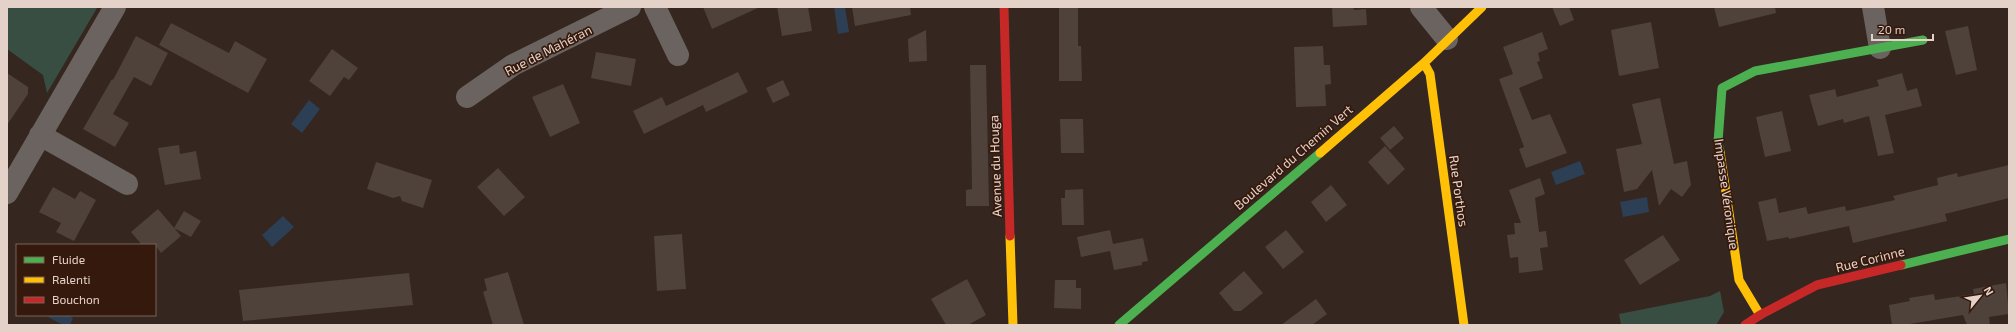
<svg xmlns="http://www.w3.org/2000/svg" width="2016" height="332" viewBox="0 0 2016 332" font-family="'Exo 2',sans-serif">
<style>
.green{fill:#394e42}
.water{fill:#2c3f54}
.building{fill:#4f423b}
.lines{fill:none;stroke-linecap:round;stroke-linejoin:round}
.street{stroke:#6a635f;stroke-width:22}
.fast{stroke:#4caf50;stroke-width:9}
.slow{stroke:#ffc107;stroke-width:9}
.jam{stroke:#c62828;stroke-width:9}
.labels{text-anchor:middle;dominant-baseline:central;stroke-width:3.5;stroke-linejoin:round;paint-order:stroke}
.street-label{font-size:13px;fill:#e4d1c8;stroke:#35190c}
</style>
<rect width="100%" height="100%" fill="#35261f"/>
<path class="green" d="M7 7 97 8 47 93 43 75 7 49Z
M1720 291 1724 312 1716 325H1621L1619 314 1710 296Z"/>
<path class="water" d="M834 7H845L849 32 838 34Z
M309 100 320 109 302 133 291 124Z
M1580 161 1585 174 1556 185 1551 172Z
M1647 197 1649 212 1623 217 1620 202Z
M283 216 294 227 272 247 262 235Z
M49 315H68L73 318 70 325H63L48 317Z"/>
<path class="building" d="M703 7H760L712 29Z
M777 7H808L812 31 782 36Z
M852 7H910L911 15 855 26Z
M1059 7H1078V46H1081L1082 81H1059Z
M1332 7H1353L1354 10 1366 9 1367 25 1333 27Z
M1552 7H1569L1574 20 1560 26Z
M1714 7H1775L1776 13 1719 27Z
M1651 22 1659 68 1619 76 1611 30Z
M171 23 229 53 235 41 267 59 248 93 159 45Z
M1968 26 1977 70 1956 75 1945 31Z
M926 30 927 61 909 62 908 39Z
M1542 32 1548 49 1538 53 1540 61 1537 62 1543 78 1519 88 1532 120 1550 114 1567 153 1526 168 1519 149 1524 147 1499 79 1513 74 1503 47Z
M136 36 168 53 151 86 134 77 113 114 129 123 115 147 83 129 112 79 113 80Z
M1323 46 1324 65H1330L1331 84 1325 85 1326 106 1296 107 1294 47Z
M332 49 358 68 349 80 344 77 330 96 309 81Z
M596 52 636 59 631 86 591 78Z
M970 65H986L989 206H966V190L972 189Z
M738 72 748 92 706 112 703 105 644 134 633 111 662 97 666 106Z
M7 73 28 87V94L7 125Z
M1902 73 1907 91 1917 88 1922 106 1885 115 1894 153 1878 156 1869 116 1844 123 1843 119 1818 126 1809 95 1835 89 1837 97 1879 86 1877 80Z
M783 80 790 95 773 103 766 88Z
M563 84 580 123 550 137 532 97Z
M1660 98 1674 164 1687 161 1691 185 1682 197 1671 189 1659 206 1652 170 1637 189 1624 192 1616 149 1642 144 1632 104Z
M1782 111 1791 151 1765 157 1756 117Z
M1060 119H1083L1084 153H1061Z
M1394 126 1404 138 1390 150 1380 138Z
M179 145 180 154 196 151 201 179 165 185 158 148Z
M1385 146 1405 169 1388 185 1368 162Z
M376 162 432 180 423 208 402 201 400 196 393 198 367 189Z
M2009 165V198L1945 214 1947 221 1853 243 1848 222 1849 226 1789 239 1788 237 1767 241 1758 202 1776 198 1779 213 1806 207 1808 214 1845 206 1846 211 1895 200 1893 196 1938 185 1937 178 1957 173 1958 177Z
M498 168 525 197 504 216 477 187Z
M1540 178 1545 194 1535 198 1539 232 1546 231 1548 247 1540 248 1543 270 1519 273 1518 257 1510 258 1507 235 1515 234 1514 223H1521L1509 190Z
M1331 185 1347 205 1326 222 1311 202Z
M53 187 75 199 80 191 96 200 74 241 56 232 61 223 39 212Z
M1083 189 1084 225H1062L1061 198H1065V190Z
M158 209 181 236 161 253 155 245H142L131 232Z
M184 211 201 221 191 237 174 228Z
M1110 230 1113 244 1143 238 1148 261 1142 262V265L1114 270 1110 251 1081 257 1077 237Z
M1286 230 1304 252 1283 269 1265 247Z
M682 234 686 289 657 291 654 236Z
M1663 235 1680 260 1640 285 1624 260Z
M1244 271 1263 293 1241 311H1234L1219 293Z
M508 272 524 325H493L483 292 487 290 484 279Z
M409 273 413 305 243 321 239 290Z
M967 279 986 315 968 325H946L931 299Z
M1055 280H1076V288H1081V309L1054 308Z
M2006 283 2009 314 1989 317 1990 325H1967L1963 315 1904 325H1892L1889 305 1910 301 1909 298 1934 294 1935 300 1974 294 1973 289Z
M1316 299 1327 314 1312 325H1281Z"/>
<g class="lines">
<path class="street" d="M655 7 678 55
M1421 7 1447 39
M1873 7 1880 48
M467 97 513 65 630 7
M40 135 127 184
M7 193 115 7"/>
<path class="fast" d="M1720 152 1718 142 1722 88 1755 71 1923 40
M1901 265 2009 239
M1119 325 1320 153"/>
<path class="slow" d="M1424 63 1430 74 1464 325
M1720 152 1739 280 1760 315
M1320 153 1424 63 1482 7
M1010 236 1013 325"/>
<path class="jam" d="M1004 7 1010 236
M1745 325 1760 315 1817 285 1901 265"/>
</g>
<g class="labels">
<g class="street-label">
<text transform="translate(548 50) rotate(-27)">Rue de Mahéran</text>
<text transform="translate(1293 157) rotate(-41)">Boulevard du Chemin Vert</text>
<text transform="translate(995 166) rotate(-92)">Avenue du Houga</text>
<text transform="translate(1459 191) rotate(82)">Rue Porthos</text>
<text transform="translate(1727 194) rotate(82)">Impasse Véronique</text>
<text transform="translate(1870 259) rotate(-14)">Rue Corinne</text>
</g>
</g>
<rect width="2016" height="332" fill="none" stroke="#e4d1c8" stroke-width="16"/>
<rect x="16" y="244" width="140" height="72" fill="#35190c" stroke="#7b6357"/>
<rect x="24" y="257" width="20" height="6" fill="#4caf50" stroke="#7b6357"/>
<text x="52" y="264" font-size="12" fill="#e4d1c8">Fluide</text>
<rect x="24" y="277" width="20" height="6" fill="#ffc107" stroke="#7b6357"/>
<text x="52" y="284" font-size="12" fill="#e4d1c8">Ralenti</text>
<rect x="24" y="297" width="20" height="6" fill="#c62828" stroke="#7b6357"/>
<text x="52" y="304" font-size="12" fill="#e4d1c8">Bouchon</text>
<g transform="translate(1980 296) rotate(60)" stroke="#35190c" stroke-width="3" paint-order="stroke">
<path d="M0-3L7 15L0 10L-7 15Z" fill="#e4d1c8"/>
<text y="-6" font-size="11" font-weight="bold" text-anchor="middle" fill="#e4d1c8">N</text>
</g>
<path d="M1872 34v6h61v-6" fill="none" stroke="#e4d1c8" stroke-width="2"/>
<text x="1878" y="34" font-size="12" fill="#e4d1c8" stroke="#35190c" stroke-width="3" paint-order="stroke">20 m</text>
</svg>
